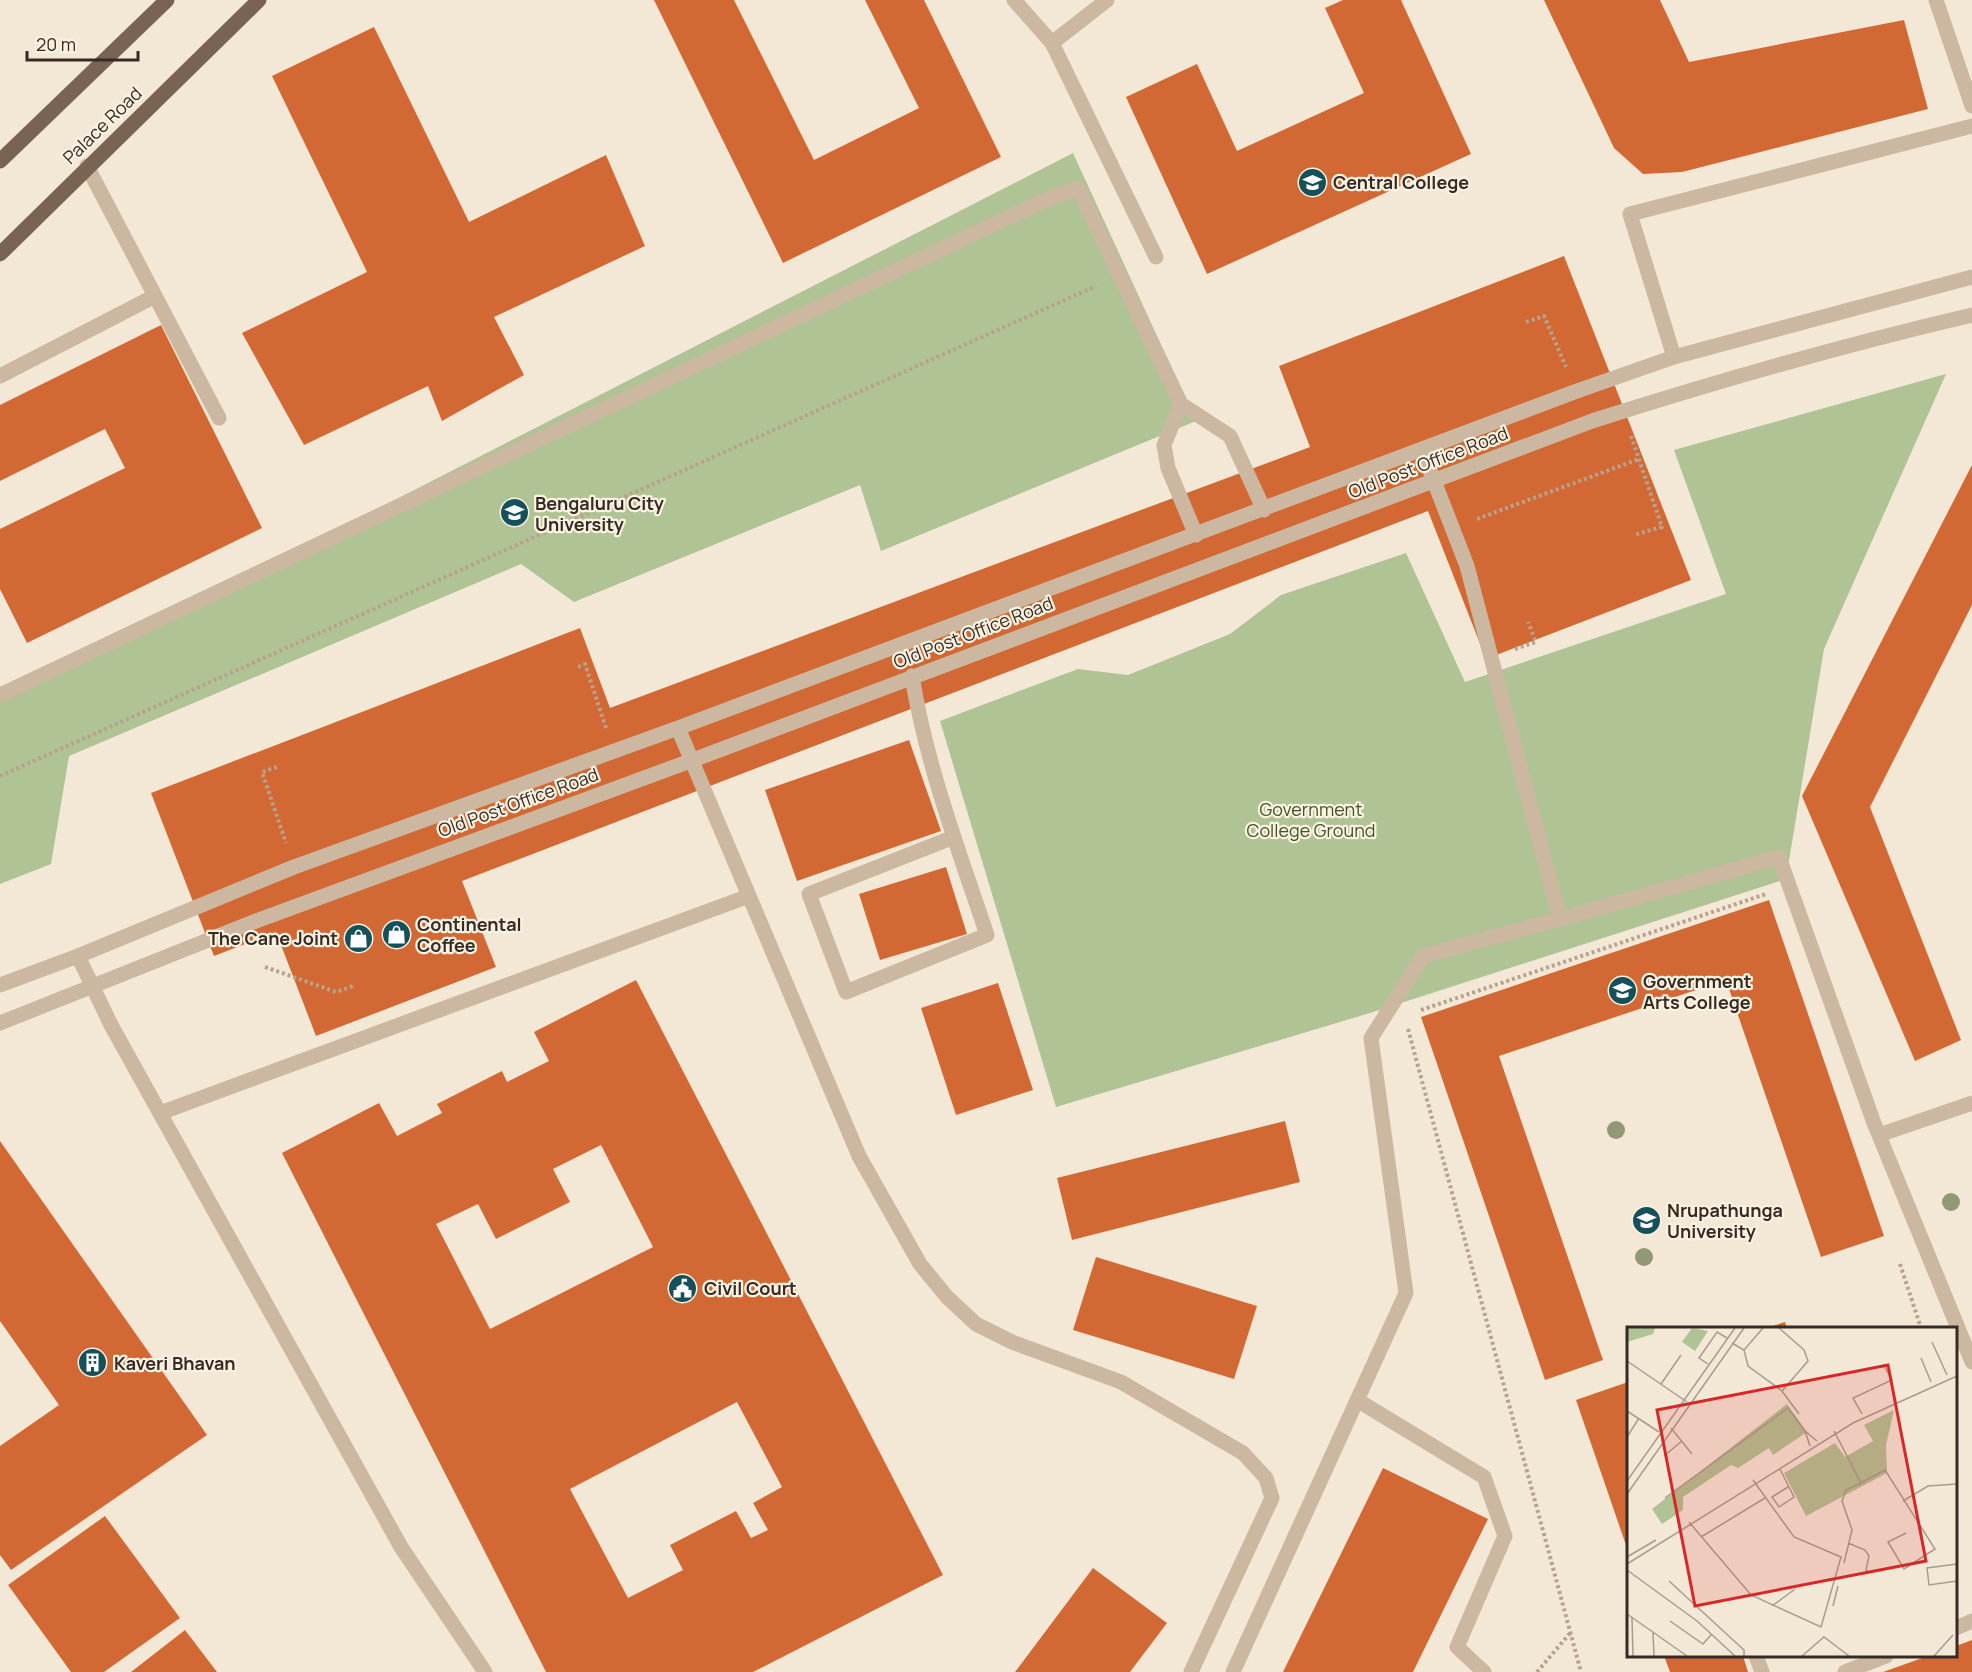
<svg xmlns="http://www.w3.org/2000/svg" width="1972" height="1672" viewBox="0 0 1972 1672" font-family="Manrope,sans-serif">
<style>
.green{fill:#afc395}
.building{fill:#d26934;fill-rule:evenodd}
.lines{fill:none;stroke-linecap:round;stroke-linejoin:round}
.path{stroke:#b8a28b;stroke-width:4;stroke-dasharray:3 3;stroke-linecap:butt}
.minor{stroke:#ccb8a1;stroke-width:15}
.major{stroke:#796454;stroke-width:15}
.tree{fill:#919875}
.labels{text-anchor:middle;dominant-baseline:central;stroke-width:4.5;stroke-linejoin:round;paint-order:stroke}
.street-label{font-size:18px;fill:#352b24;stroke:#fbf2e2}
.poi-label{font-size:18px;font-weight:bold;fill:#352b24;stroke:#fbf2e2;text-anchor:start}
.park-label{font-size:18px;fill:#405626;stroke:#fbf2e2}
.inset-road{fill:none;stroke:#a79c8f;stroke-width:1.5}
.view{fill:#d62828;fill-opacity:0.15;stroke:#d62828;stroke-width:3}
.inset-edge{fill:none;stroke:#352b24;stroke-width:3}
</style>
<rect width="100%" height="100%" fill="#f3e8d6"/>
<path class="green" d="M1073 153 1196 421 881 551 860 485 574 602 521 564 69 756 51 864 0 884V702Z
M1946 374 1824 649 1786 879 1370 1013 1056 1107 940 721 1078 669 1128 675 1230 634 1281 595 1406 553 1465 682 1726 594 1674 450Z"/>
<path class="building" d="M654 0H734L814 160 919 108 865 0H924L1001 157 783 263Z
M1343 0H1401L1471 154 1207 274 1126 97 1197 64 1237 151 1364 93 1325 8Z
M1544 0H1660L1689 62 1904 20 1928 109 1682 172 1643 174 1614 148Z
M374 27 469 222 606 155 645 246 494 317 524 375 442 421 428 386 304 445 242 333 367 272 272 76Z
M1564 256 1691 580 1486 659 1428 511 462 881 496 967 316 1036 276 932 214 956 151 793 580 628 610 708 1310 447 1279 366Z
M161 325 262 528 27 643 0 589V529L125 468 105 429 0 481V405Z
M1972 465V605L1870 807 1961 1040 1915 1061 1802 796Z
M909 740 941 831 797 881 765 790Z
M946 867 967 934 880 960 859 894Z
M1769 900 1884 1236 1821 1257 1726 980 1499 1056 1603 1360 1545 1380 1421 1017Z
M636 980 943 1575 753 1672H546L282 1153 379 1103 397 1136 442 1113 437 1104 502 1071 507 1082 549 1061 534 1032ZM601 1145 653 1247 490 1329 436 1224 478 1204 496 1239 570 1202 553 1169ZM737 1402 782 1487 753 1503 768 1530 751 1538 736 1511 670 1545 683 1570 628 1598 570 1489Z
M998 983 1033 1090 956 1115 921 1008Z
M1285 1121 1300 1182 1072 1240 1057 1178Z
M0 1141 207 1435 11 1570 0 1555V1446L59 1405 0 1321Z
M1096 1257 1257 1306 1234 1379 1073 1330Z
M1785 1322 1787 1328H1767Z
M1628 1382V1551L1576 1400Z
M1383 1468 1488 1519 1413 1672H1283Z
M105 1516 180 1618 104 1672H71L8 1585Z
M1093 1568 1167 1623 1130 1672H1015Z
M185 1630 217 1672H131Z
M1972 1640V1672H1883L1928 1656H1956V1646Z
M1664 1656H1743L1748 1672H1670Z"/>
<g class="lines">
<path class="path" d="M1526 322 1544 316 1566 367
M1631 436 1662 527 1633 535
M1477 519 1639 459
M1515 649 1536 642 1528 622
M578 667 585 664 606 728
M277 767 262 772 286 843
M0 776 1096 286
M265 967 336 992 353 986
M1421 1010 1766 894
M1408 1029 1581 1672
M1900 1264 1921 1328
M1537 1672 1571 1632"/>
<path class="minor" d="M1014 0 1052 43 1156 257
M1936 0 1972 106
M1052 43 1107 0
M87 166 219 418
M1674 357 1630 214 1972 126
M0 376 155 296
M1422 450 1467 566 1560 919 1779 857 1874 1123 1972 1362
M1196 535 1168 468 1164 445 1181 404 1230 436 1264 510
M912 676C926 764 959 851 987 935L846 992 809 894 954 837
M0 695 1041 202 1078 188 1181 404
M678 728 859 1156 920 1264 947 1297 976 1324 1012 1342 1121 1382 1243 1453 1266 1478 1272 1498 1191 1672
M78 956 111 1025 401 1547 485 1672
M0 985 78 956 294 867 678 728 1577 391 1674 357 1972 277
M0 1023 256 921 693 760 1592 421C1718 381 1843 345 1972 315
M160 1113 749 896
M1879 1135 1972 1103
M1357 1400 1484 1477 1505 1536 1457 1647 1484 1672
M1956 1628 1972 1621
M1756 1656 1762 1672
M1233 1672 1406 1293 1371 1038 1423 956 1560 919
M1845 1672 1886 1656"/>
<path class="major" d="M0 161 167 0
M0 254 259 0"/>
</g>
<g class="tree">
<circle cx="1616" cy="1130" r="9"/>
<circle cx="1951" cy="1202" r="9"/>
<circle cx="1644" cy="1257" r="9"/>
</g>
<defs>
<symbol id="university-disc" viewBox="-11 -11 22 22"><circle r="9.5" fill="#16505a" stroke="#fbf2e2"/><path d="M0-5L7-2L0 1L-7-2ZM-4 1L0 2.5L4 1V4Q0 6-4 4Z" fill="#fff"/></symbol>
<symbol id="shop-disc" viewBox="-11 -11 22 22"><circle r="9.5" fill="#16505a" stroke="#fbf2e2"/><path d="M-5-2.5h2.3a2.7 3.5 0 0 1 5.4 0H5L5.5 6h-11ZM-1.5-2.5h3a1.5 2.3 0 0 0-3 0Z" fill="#fff"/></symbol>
<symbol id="civic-disc" viewBox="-11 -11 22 22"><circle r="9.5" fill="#16505a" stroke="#fbf2e2"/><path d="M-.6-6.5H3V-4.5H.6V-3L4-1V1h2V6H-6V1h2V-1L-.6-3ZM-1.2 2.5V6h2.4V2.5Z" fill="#fff"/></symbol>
<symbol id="building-disc" viewBox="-11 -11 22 22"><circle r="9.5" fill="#16505a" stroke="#fbf2e2"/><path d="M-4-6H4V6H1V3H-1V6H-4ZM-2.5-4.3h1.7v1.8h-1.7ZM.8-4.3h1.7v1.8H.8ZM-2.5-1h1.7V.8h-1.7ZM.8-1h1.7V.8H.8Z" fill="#fff"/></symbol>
</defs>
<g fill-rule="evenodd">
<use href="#university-disc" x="1296" y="166" width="33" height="33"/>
<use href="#university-disc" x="498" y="496" width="33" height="33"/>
<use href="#shop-disc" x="380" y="918" width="33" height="33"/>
<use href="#shop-disc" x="342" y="922" width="33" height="33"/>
<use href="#university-disc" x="1606" y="974" width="33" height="33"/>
<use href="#university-disc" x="1630" y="1204" width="33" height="33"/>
<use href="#civic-disc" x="666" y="1272" width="33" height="33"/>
<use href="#building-disc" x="76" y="1346" width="33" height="33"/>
</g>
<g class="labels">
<g class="street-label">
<text transform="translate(102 125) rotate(-44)">Palace Road</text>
<text transform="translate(1428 462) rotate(-21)">Old Post Office Road</text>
<text transform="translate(973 632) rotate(-21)">Old Post Office Road</text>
<text transform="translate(518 802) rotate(-20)">Old Post Office Road</text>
</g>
<g class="poi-label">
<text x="1333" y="182">Central College</text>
<text x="535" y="503">Bengaluru City<tspan x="535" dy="21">University</tspan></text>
<text x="417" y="924">Continental<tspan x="417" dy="21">Coffee</tspan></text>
<text x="338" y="938" text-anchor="end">The Cane Joint</text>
<text x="1643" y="981">Government<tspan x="1643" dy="21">Arts College</tspan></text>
<text x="1667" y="1210">Nrupathunga<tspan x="1667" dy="21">University</tspan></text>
<text x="704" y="1288">Civil Court</text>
<text x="114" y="1363">Kaveri Bhavan</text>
</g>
<g class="park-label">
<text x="1311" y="809">Government<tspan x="1311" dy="21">College Ground</tspan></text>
</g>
</g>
<g transform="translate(1627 1327)">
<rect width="330" height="330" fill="#f3e8d6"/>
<path d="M0 1H28L26 7 0 15ZM65 1 81 4 68 24 55 15ZM160 77 180 105 146 128 142 121 111 141 104 138 56 170V183L35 197 25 182ZM267 83 259 118 260 146 179 189 157 146 208 116 218 130 246 114 237 98Z" fill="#afc395"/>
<path class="inset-road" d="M152 1 177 23 181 34 155 64M305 15 320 48M105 16 117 23 121 39 155 64 172 87M117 23 136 1M294 31 304 55M0 34 60 75M81 37 72 31 90 5 100 11M34 57 54 28M0 84 32 105M235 87 226 71 265 53 256 37M44 101 65 127M207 104 234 156 258 143 308 222 277 242 261 215 279 206M0 110 12 91M183 119 178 104 190 114M37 129 55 114M153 142 167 170 152 180 145 170 161 160M0 154 108 1M0 167 117 1M38 171 161 81 178 104M276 174 301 159 330 157M62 195 124 268 194 300 214 230 167 210 126 153M74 210 138 171M221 216 238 223 242 229 239 243 243 246M0 230 29 213M217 236 225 203 215 174 219 163 234 156M0 237 226 96 330 49M330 237 300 241 302 258 330 254M0 243 70 294 108 329M42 254 117 323V329M145 279 168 262M206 279 211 259M0 287 60 329M5 291 6 329M43 294 76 317 84 308M26 306 27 329M175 329 197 310 222 329M307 329 326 308"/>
<path class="view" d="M261 38 299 234 68 279 30 83Z"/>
<rect width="330" height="330" class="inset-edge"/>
</g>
<path d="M27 51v9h111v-9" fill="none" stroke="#352b24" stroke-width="3"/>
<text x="36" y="51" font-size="18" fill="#352b24" stroke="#fbf2e2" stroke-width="4.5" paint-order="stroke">20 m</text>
</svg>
